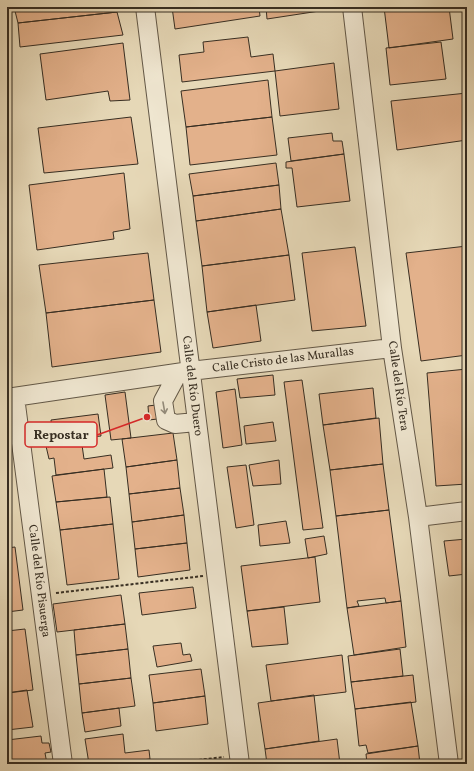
<svg xmlns="http://www.w3.org/2000/svg" width="474" height="771" viewBox="0 0 474 771" font-family="Vollkorn,serif">
<style>
.building{fill:#e3b18b;stroke:#372e22}
.lines{fill:none;stroke-linecap:round;stroke-linejoin:round}
.minor-casing{stroke:#635847;stroke-width:20}
.path{stroke:#372e22;stroke-width:2;stroke-dasharray:3 2;stroke-linecap:butt}
.minor{stroke:#efe6d0;stroke-width:18}
.oneway{stroke:#938a79}
.labels{text-anchor:middle;dominant-baseline:central;stroke-width:3.5;stroke-linejoin:round;paint-order:stroke}
.street-label{font-size:12px;fill:#372e22;stroke:#efe6d0}
.leader{fill:none;stroke:#d62828;stroke-width:1.5}
.callout-dot{fill:#d62828;stroke:#efe6d0;stroke-width:1.5}
.callout{fill:#efe6d0;stroke:#d62828;stroke-width:1.5}
.callout-label{font-size:13px;text-anchor:middle;font-weight:bold;fill:#372e22}
</style>
<rect width="100%" height="100%" fill="#e6d8b7"/>
<filter id="stains"><feTurbulence type="fractalNoise" baseFrequency=".005" numOctaves="4"/><feColorMatrix values="0 0 0 0 .2 0 0 0 0 .09 0 0 0 0 .02 0 0 0 .5 -.17"/></filter>
<radialGradient id="worn" r=".72"><stop offset=".6" stop-color="#630" stop-opacity="0"/><stop offset="1" stop-color="#630" stop-opacity=".3"/></radialGradient>
<path class="building" d="M14 7H117V12L18 23Z
M172 7H259L260 16 175 29Z
M266 7H326V10L267 19Z
M384 7H449L453 39 389 48Z
M117 12 123 35 20 47 18 23Z
M248 37 251 57 273 54 275 71 182 82 179 55 204 52 203 42Z
M441 42 446 79 390 85 386 48Z
M123 43 130 100 110 101 108 91 46 100 40 54Z
M334 63 339 109 280 116 275 71Z
M268 80 272 117 186 127 181 91Z
M467 93V140L397 150 391 101Z
M131 117 138 164 44 173 38 128Z
M272 117 277 155 190 165 186 127Z
M332 133 333 141H342L344 154 291 161 288 138Z
M344 154 350 201 297 207 292 168H286V162Z
M276 163 279 185 193 196 189 174Z
M124 173 130 229 113 232 114 239 37 250 29 185Z
M279 185 281 209 196 221 193 196Z
M281 209 289 255 202 266 196 221Z
M467 246V355L421 361 406 253Z
M355 247 366 326 312 331 302 253Z
M148 253 154 300 46 313 39 265Z
M289 255 295 300 207 312 202 266Z
M154 300 161 352 52 367 46 313Z
M256 305 261 341 213 348 207 312Z
M467 369V484L436 486 427 373Z
M273 375 275 395 240 398 237 379Z
M302 380 323 528 303 530 284 382Z
M373 388 376 418 323 425 319 394Z
M235 389 242 445 223 448 216 392Z
M125 392 131 438 111 440 105 395Z
M172 403 174 417 149 420 148 406Z
M98 414 101 436 81 438 84 459 111 455 113 468 56 475 54 458 49 459 46 446 49 447 48 433 52 432 51 420Z
M379 418 383 464 330 470 323 425Z
M273 422 276 441 246 444 244 426Z
M173 433 177 460 126 467 122 439Z
M177 460 180 488 129 494 126 467Z
M279 460 281 484 253 486 249 465Z
M383 464 389 510 336 516 330 470Z
M246 465 254 525 236 528 227 467Z
M104 469 107 497 56 502 52 476Z
M180 488 184 515 132 522 129 494Z
M110 497 113 524 60 530 56 502Z
M389 510 401 601 386 603 385 598 357 601 359 606 347 608 336 516Z
M184 515 187 543 135 549 132 522Z
M286 521 290 543 260 546 258 525Z
M113 524 119 579 67 585 60 530Z
M324 536 327 554 308 558 305 539Z
M467 539V574L449 576 444 541Z
M187 543 190 570 138 577 135 549Z
M15 547 23 610 7 612V548Z
M315 557 320 602 247 611 241 566Z
M193 587 196 608 142 615 139 593Z
M121 595 125 624 57 632 53 604Z
M401 601 406 647 354 655 347 608Z
M284 607 288 644 252 647 247 611Z
M125 624 128 649 76 655 74 630Z
M25 629 33 690 7 693V631Z
M181 643 183 655 190 654 192 661 157 667 153 646Z
M128 649 131 678 79 684 76 655Z
M400 649 403 676 351 682 348 656Z
M342 655 346 692 271 701 266 665Z
M201 669 205 696 153 703 149 675Z
M413 675 416 702 355 709 351 682Z
M131 678 135 706 82 713 79 684Z
M27 690 33 727 7 730V693Z
M314 695 319 741 265 749 258 703Z
M205 696 208 724 156 731 153 703Z
M467 700V716L465 701Z
M411 702 418 746 368 753 366 745 359 746 355 709Z
M119 708 121 726 85 732 82 713Z
M123 734 125 753 149 750 150 759 109 764H89L85 739Z
M41 736 42 743H49L51 752 45 753 47 764H7V740Z
M337 739 340 764H267L265 749Z
M418 746 420 764H367L366 754Z"/>
<g class="lines">
<defs>
<path id="minor" d="M145 7 240 764
M352 7 392 348 418 517 449 764
M178 373 163 401 166 420 175 424 196 422
M15 397 63 764
M7 398 190 371 392 348
M418 517 467 511"/>
</defs>
<use href="#minor" class="minor-casing"/>
<path class="path" d="M56 593 203 576
M164 764 224 757"/>
<use href="#minor" class="minor"/>
</g>
<defs><path id="oneway-shaft" d="M-6 0H5M1.5-3L5.5 0L1.5 3" fill="none" stroke-width="1.6" stroke-linecap="round" stroke-linejoin="round"/></defs>
<use class="oneway" href="#oneway-shaft" transform="translate(164 408) rotate(80)"/>
<g class="labels">
<g class="street-label">
<text transform="translate(283 360) rotate(-7)">Calle Cristo de las Murallas</text>
<text transform="translate(192 386) rotate(83)">Calle del Río Duero</text>
<text transform="translate(398 386) rotate(82)">Calle del Río Tera</text>
<text transform="translate(39 581) rotate(83)">Calle del Río Pisuerga</text>
</g>
</g>
<path class="leader" d="M147 417L97 435"/>
<circle class="callout-dot" cx="147" cy="417" r="4"/>
<rect class="callout" x="25" y="422" width="72" height="25" rx="4"/>
<g class="callout-label">
<text x="61" y="439">Repostar</text>
</g>
<rect width="474" height="771" fill="none" stroke="#e6d8b7" stroke-width="24"/>
<rect x="8" y="8" width="458" height="755" fill="none" stroke="#372e22" stroke-width="2"/>
<rect x="12" y="12" width="450" height="747" fill="none" stroke="#372e22"/>
<rect width="100%" height="100%" filter="url(#stains)"/>
<rect width="100%" height="100%" fill="url(#worn)"/>
</svg>
